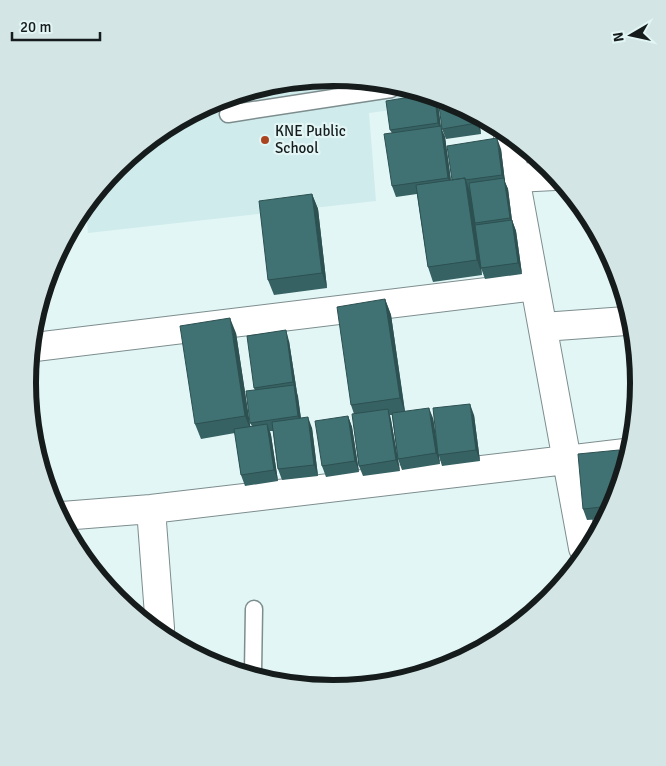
<svg xmlns="http://www.w3.org/2000/svg" width="666" height="766" viewBox="0 0 666 766" font-family="Signika,sans-serif">
<style>
.built{fill:#cfebec}
.lines{fill:none;stroke-linecap:round;stroke-linejoin:round}
.lane-casing{stroke:#7d8d8e;stroke-width:19}
.street-casing{stroke:#7d8d8e;stroke-width:30}
.lane{stroke:#fff;stroke-width:16}
.street{stroke:#fff;stroke-width:28}
.wall{fill:#376264}
.shaded-wall{fill:#2d5051}
.building{fill:#407274;stroke:#2d5051}
.poi-dot{fill:#ab441e;stroke:#e3f6f6;stroke-width:2}
.labels{text-anchor:middle;dominant-baseline:central;stroke-width:4.5;stroke-linejoin:round;paint-order:stroke}
.poi-label{font-size:15px;fill:#161c1c;stroke:#e3f6f6;text-anchor:start}
.rim{fill:none;stroke:#161c1c;stroke-width:6}
</style>
<rect width="100%" height="100%" fill="#e3f6f6"/>
<path class="built" d="M333 78 452 102 369 113 376 201 88 233 86 213 117 167 216 101Z"/>
<g class="lines">
<defs>
<path id="lane" d="M228 114 391 89
M253 672 254 609"/>
<path id="street" d="M508 139 583 548
M515 178 555 176
M543 327 626 321
M35 347 535 286
M151 509 160 628
M62 516 151 509 625 453"/>
</defs>
<use href="#lane" class="lane-casing"/>
<use href="#street" class="street-casing"/>
<use href="#lane" class="lane"/>
<use href="#street" class="street"/>
</g>
<path class="wall" d="M438 104 441 128 445 137 451 180 501 149 505 182 508 189 512 220 516 231 522 274 485 279 481 268 479 253 482 275 433 282 428 267 417 194 396 197 392 186V133L390 130Z
M479 120 481 134 446 139 442 129Z
M312 194 318 209 327 288 274 295 268 280Z
M385 299 391 315 405 411 433 418 438 449 474 415 480 461 442 466 439 456 440 464 402 470 398 459 392 415H390L391 420 400 471 363 476 359 466 354 414 351 405Z
M236 333 250 426H252L250 423 255 390 254 388 289 341 301 418 312 428 318 476 282 480 278 469 273 431H270L271 435 278 481 245 486 241 475 235 433 201 439 195 424Z
M348 416 352 427 359 472 326 477 322 466Z
M623 461 615 500 603 519 587 520 583 509Z"/>
<path class="shaded-wall" d="M435 98H436L438 104 441 128 445 137 452 189 448 178 441 132 438 123Z
M477 119 479 120 481 134 477 123Z
M497 138 501 149 505 182 508 189 513 229 510 218 504 182 502 175Z
M465 178 471 194 482 275 477 260Z
M312 194 318 209 327 288 322 273Z
M512 220 516 231 522 274 518 263Z
M385 299 391 315 405 413 400 398Z
M230 318 236 333 251 431 245 416Z
M286 330 289 341 297 393 293 382Z
M294 385 298 396 302 427 298 416Z
M470 404 474 415 480 461 476 450Z
M429 408 433 418 440 464 436 453Z
M388 409 391 420 400 471 396 460Z
M348 416 352 427 359 472 355 461Z
M308 417 312 428 318 476 314 465Z
M267 424 271 435 278 481 274 470Z
M619 450 623 461 621 471Z"/>
<path class="building" d="M422 95 435 98 438 123 390 130 386 101Z
M438 98 450 101 477 119V123L442 129Z
M441 126 448 178 392 186 384 134Z
M497 138 502 175 465 180V178L452 180 447 146Z
M465 178 477 260 428 267 416 185Z
M504 178 510 218 475 223 469 183Z
M312 194 322 273 268 280 259 201Z
M512 220 518 263 481 268 475 225Z
M385 299 400 398 351 405 337 307Z
M230 318 245 416 195 424 180 326Z
M286 330 293 382 254 388 247 336Z
M294 385 298 416 250 423 246 391Z
M470 404 476 450 438 455 433 408Z
M429 408 436 453 398 459 392 413Z
M388 409 396 460 359 466 352 414Z
M348 416 355 461 322 466 315 421Z
M308 417 314 465 278 469 272 422Z
M267 424 274 470 241 475 234 429Z
M619 450 621 471 615 500 611 506 583 509 578 454Z"/>
<circle class="poi-dot" cx="265" cy="140" r="5"/>
<g class="labels">
<g class="poi-label">
<text x="275" y="131">KNE Public<tspan x="275" dy="17">School</tspan></text>
</g>
</g>
<path d="M0 0H666V766H0ZM36 383a297 297 0 1 1 594 0a297 297 0 1 1-594 0Z" fill="#d3e5e5" fill-rule="evenodd"/>
<path class="rim" d="M36 383a297 297 0 1 1 594 0a297 297 0 1 1-594 0Z"/>
<g transform="translate(631 35) rotate(261)" stroke="#e3f6f6" stroke-width="4" paint-order="stroke">
<path d="M0-4L9 19L0 12L-9 19Z" fill="#161c1c"/>
<text y="-8" font-size="14" font-weight="bold" text-anchor="middle" fill="#161c1c">N</text>
</g>
<path d="M12 32v8h88v-8" fill="none" stroke="#161c1c" stroke-width="2.5"/>
<text x="20" y="32" font-size="15" fill="#161c1c" stroke="#e3f6f6" stroke-width="4" paint-order="stroke">20 m</text>
</svg>
